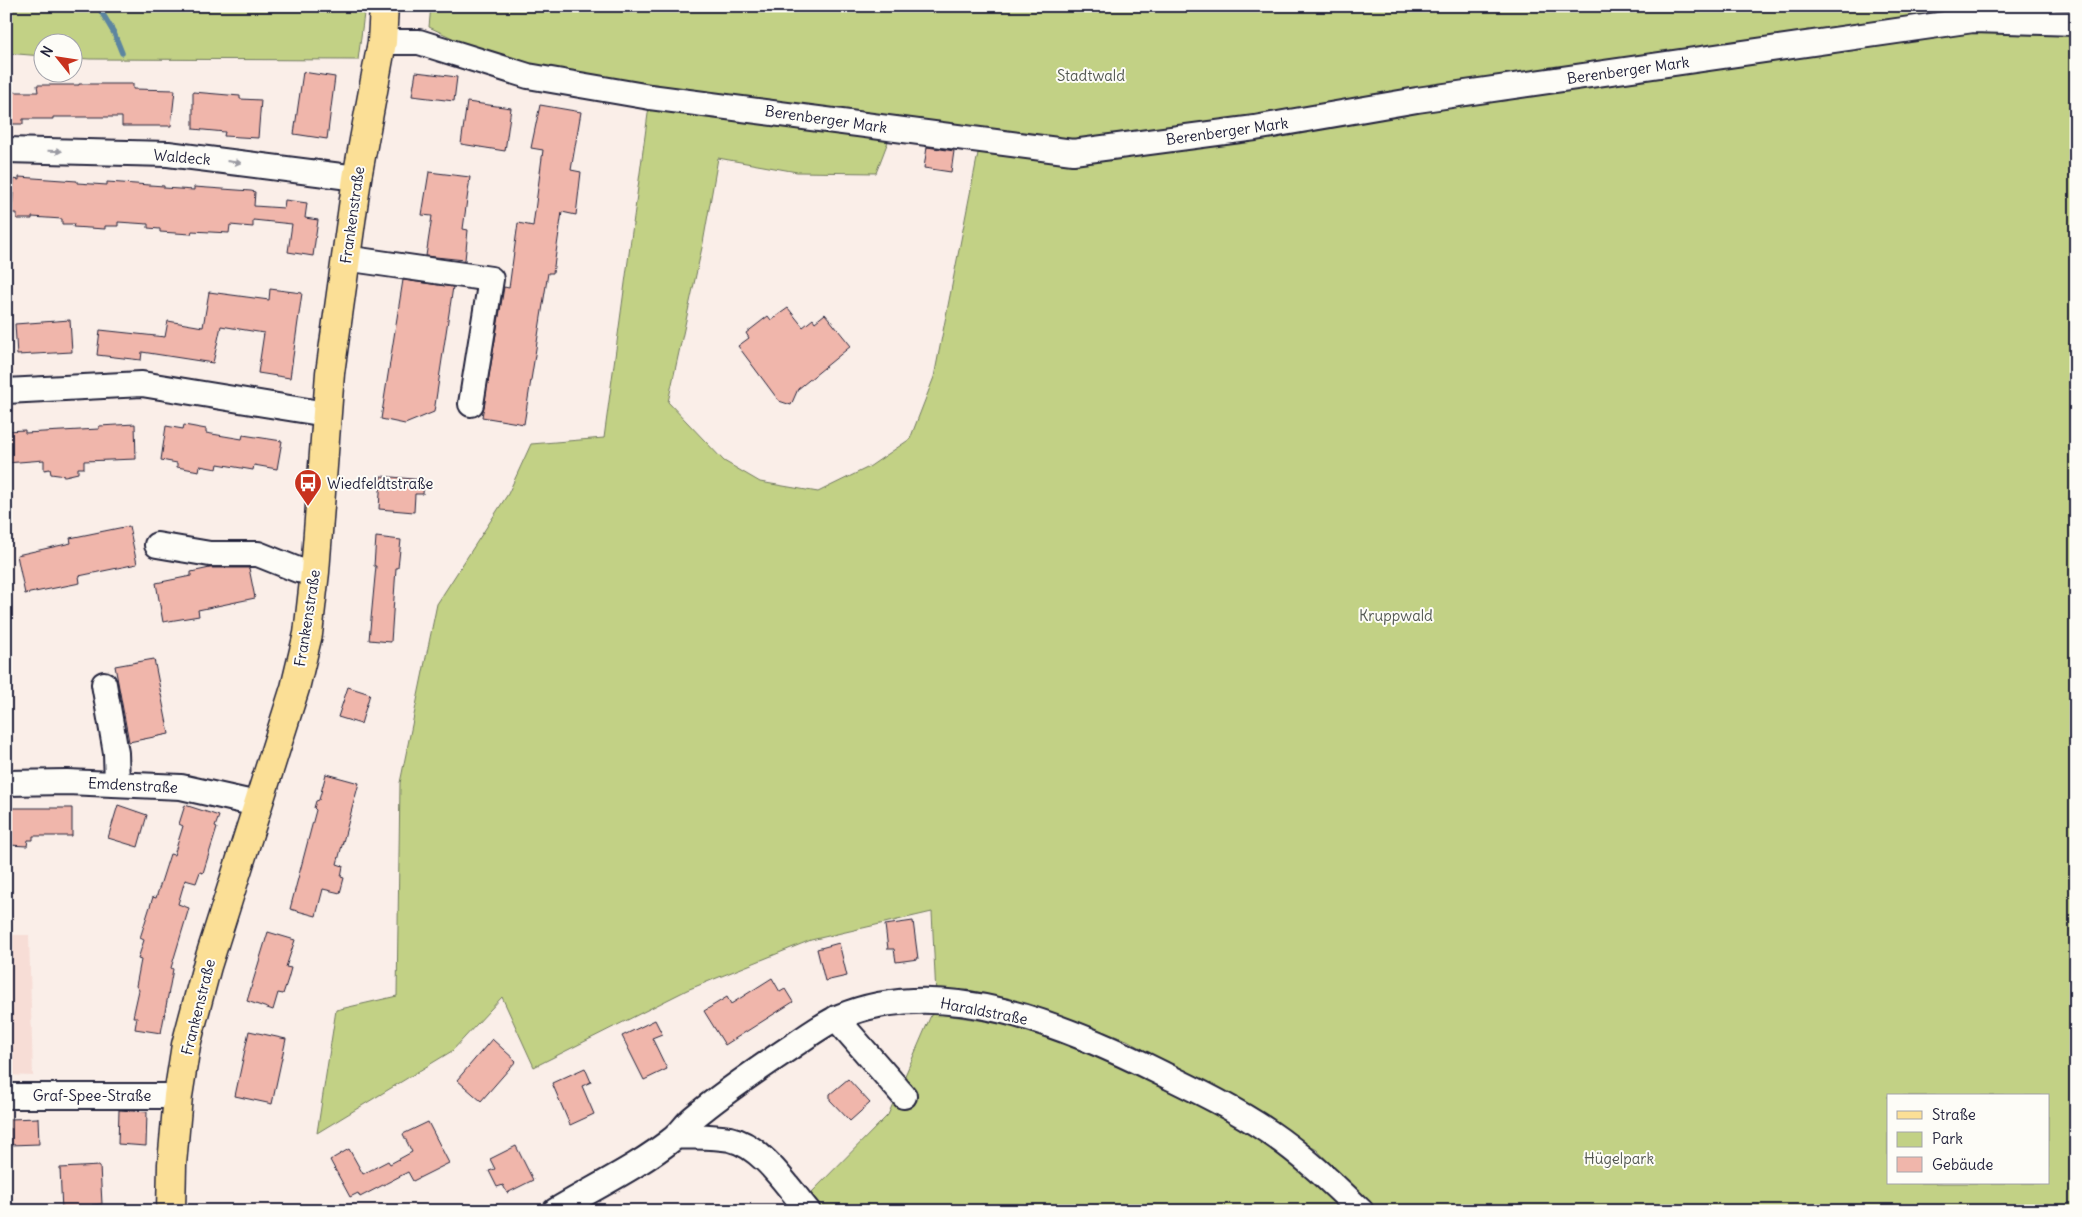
<svg xmlns="http://www.w3.org/2000/svg" width="2082" height="1217" viewBox="0 0 2082 1217" font-family="Delius,sans-serif">
<style>
.built{fill:#f7ddd6}
.green{fill:#c2d185;stroke:#727a60;fill-rule:evenodd}
.lines{fill:none;stroke-linecap:round;stroke-linejoin:round}
.stream{stroke:#5c85a0;stroke-width:5.5}
.building{fill:#f0b6ab;stroke:#22223b}
.minor-casing{stroke:#22223b;stroke-width:28}
.major-casing{stroke:#22223b;stroke-width:31}
.minor{stroke:#fdfcf7;stroke-width:24}
.major{stroke:#fbdf96;stroke-width:28}
.oneway{fill:#9a9aa2}
.labels{text-anchor:middle;dominant-baseline:central;stroke-width:4;stroke-linejoin:round;paint-order:stroke}
.street-label{font-size:15px;fill:#22223b;stroke:#fdfcf7}
.park-label{font-size:15px;fill:#525751;stroke:#fdfcf7}
.poi-label{font-size:15px;fill:#22223b;stroke:#fdfcf7;text-anchor:start}
</style>
<rect width="100%" height="100%" fill="#faeee8"/>
<filter id="ink" filterUnits="userSpaceOnUse"><feTurbulence type="fractalNoise" baseFrequency=".02" numOctaves="2"/><feDisplacementMap in="SourceGraphic" scale="10" xChannelSelector="R" yChannelSelector="G"/><feConvolveMatrix kernelMatrix="1 2 1 2 8 2 1 2 1" color-interpolation-filters="sRGB"/></filter>
<g filter="url(#ink)">
<path class="built" d="M6 935H29L33 1076 6 1075Z"/>
<path class="green" d="M6 6H365L358 60 90 59 73 58 72 42H42V56L6 53Z
M431 6H2076V17L1973 25 2076 28V1211H1374L1317 1150 1127 1040 1031 1009 936 996 932 912 811 940 687 990 534 1067 502 997 452 1051 317 1133 336 1010 397 996 400 783 437 604 508 494 531 444 604 438 650 99 892 131 876 173 797 172 718 158 703 243 668 402 724 461 760 482 818 492 869 467 910 439 934 377 980 143 1073 145 529 74 429 27ZM1888 1096H2048V1183H1888Z
M932 1013 1024 1027 1157 1081 1242 1125 1299 1165 1345 1211H817L806 1198 888 1115Z"/>
<g class="lines">
<path class="stream" d="M98 6 114 33 122 53"/>
</g>
<path class="building" d="M303 72 335 77 327 139 294 134Z
M416 72 457 77 454 101 412 96Z
M79 84H133V89L175 90 171 126H122V117H53V119H23V124H6V92H38L37 85H79Z
M193 92 240 96V99L261 100 258 138 224 136 225 132 193 129Z
M467 102 511 108 505 151 461 144Z
M540 105 581 112 571 170 581 172 576 215 562 212 553 273H548L524 424 482 417 504 287 509 288 518 223 533 226 543 150 531 148Z
M927 147 954 151 951 172 924 168Z
M429 172 470 177 463 229 468 230 465 260 426 256 432 216 422 215Z
M19 177 77 181V183L107 185V182L164 186V188L194 190V187L251 191 255 192 254 206 284 208 285 200 307 203 305 218 318 220 313 256 288 252 292 224 253 220V227L230 225 229 233 192 231 191 234 160 232V229L148 228V224L118 222V226H105V229L73 227 74 224H62V219L32 217V219H17V213H12L14 179 19 180Z
M403 280 453 287 434 412 405 424 381 419Z
M270 289 302 293 290 378 258 373 264 333 221 326 213 363 142 352 141 360 97 355 100 330 165 337 168 321 203 327 209 292 269 300Z
M788 308 803 327 813 319 815 322 825 314 851 346 798 389 791 405 779 401 738 346 749 338 746 333 768 316 771 320Z
M70 320 72 352 17 355 15 324Z
M135 424 136 459 84 461V468H78V473L65 476 51 474 50 469 44 470V460L6 463V431L25 430V433L99 429V426Z
M184 425 206 429V433L242 439 243 435 282 441 277 469 254 465 253 470 218 464 217 469 200 466 199 471 177 467V463L161 460 166 426 183 429Z
M381 476 424 480 423 494H415L414 512 379 509Z
M129 526 137 564 79 576 80 583 25 594 17 555 71 543 70 538Z
M376 537 401 540 398 568H396L391 642 369 640 376 566H374Z
M210 568H249L255 598 198 610 199 616 163 622 156 583 191 576V572Z
M154 659 169 734 129 742 115 666Z
M348 687 370 694 361 724 338 717Z
M326 774 359 783 337 864 343 866 341 877 344 878 340 893 323 889 316 916 290 909 316 810 314 808 316 801 319 800Z
M118 805 147 815 138 847 108 838Z
M185 805 219 816 215 827 217 828 203 873 200 872 196 883 185 880 178 904 189 908 171 968 173 969 161 1033 135 1029 137 1017H133L139 990 136 986 141 960 138 959 144 940 140 938 153 897 156 898 170 854 174 855 183 826 179 824Z
M6 808H72V836H33V840H28L27 846 9 845V842H6Z
M913 921 918 959 896 962 894 949H888L885 925Z
M268 932 295 940 286 967 291 968 288 979 283 994 278 993 273 1010 247 1001Z
M839 943 847 976 825 981 817 949Z
M772 978 780 992 785 989 793 1002 725 1045 704 1011 727 997 731 1004Z
M655 1020 662 1034 652 1038 667 1069 644 1080 622 1036Z
M249 1031 286 1039 272 1104 235 1096Z
M492 1039 516 1061 481 1101 457 1080Z
M585 1068 591 1082 582 1086 594 1114 570 1125 552 1083Z
M848 1079 870 1103 850 1121 830 1100V1094Z
M119 1110 147 1112 146 1146 118 1144Z
M38 1118 39 1144 10 1145V1119Z
M428 1122 449 1163 413 1181 408 1172 360 1197 358 1193 350 1197 330 1160 349 1149 363 1174 388 1161 390 1164 412 1152 403 1134Z
M516 1146 533 1180 507 1193 503 1185 497 1187 489 1171 495 1169 490 1159Z
M100 1166 102 1204 92 1205 93 1211H62L60 1168Z"/>
<g class="lines">
<defs>
<path id="minor" d="M382 42H419L528 76 650 97 1073 152 1255 128 1417 100 1973 20 2076 23
M6 150 168 154 357 178
M345 258 491 279 471 404
M6 391 142 384 326 414
M157 545 210 554H258L298 570 315 572
M104 684 116 753 117 783
M6 783 67 782 181 787 257 804
M836 1018 904 1096
M6 1096H178
M676 1136C693 1137 713 1136 730 1139 762 1146 787 1186 808 1211
M555 1211C595 1187 638 1167 674 1138 681 1132 686 1124 693 1118 724 1092 758 1069 791 1047 806 1037 822 1025 839 1017 943 973 1069 1027 1163 1074 1200 1092 1235 1109 1269 1132 1303 1155 1331 1182 1361 1211"/>
<path id="major" d="M171 1211 172 1164 178 1096 186 1045 207 966 295 688 308 634 315 572 330 373 357 178 382 42 384 6"/>
</defs>
<use href="#minor" class="minor-casing"/>
<use href="#major" class="major-casing"/>
<use href="#minor" class="minor"/>
<use href="#major" class="major"/>
</g>
<defs><path id="oneway-solid" d="M-6-.8H1V-3.2L6.5 0L1 3.2V.8H-6Z" transform="scale(1.25)"/></defs>
<g class="oneway">
<use href="#oneway-solid" transform="translate(55 151) rotate(1)"/>
<use href="#oneway-solid" transform="translate(234 162) rotate(7)"/>
</g>
</g>
<defs>
<symbol id="bus-pin" viewBox="-11 -11 22 30"><path d="M0 17L-7.5 6A9.5 9.5 0 1 1 7.5 6Z" fill="#c8321e" stroke="#fdfcf7"/><path d="M-5-6H5V4H4V6H2V4H-2V6H-4V4H-5ZM-3.5-4V0h7V-4ZM-3.5 1.2v1.5H-2V1.2ZM2 1.2v1.5H3.5V1.2Z" fill="#fff"/></symbol>
</defs>
<g fill-rule="evenodd">
<use href="#bus-pin" x="292" y="467" width="32" height="43"/>
</g>
<g class="labels">
<g class="street-label">
<text transform="translate(1628 70) rotate(-8)">Berenberger Mark</text>
<text transform="translate(826 119) rotate(8)">Berenberger Mark</text>
<text transform="translate(1227 131) rotate(-8)">Berenberger Mark</text>
<text transform="translate(182 157) rotate(5)">Waldeck</text>
<text transform="translate(352 215) rotate(-82)">Frankenstraße</text>
<text transform="translate(307 618) rotate(-81)">Frankenstraße</text>
<text transform="translate(133 785) rotate(3)">Emdenstraße</text>
<text transform="translate(198 1007) rotate(-76)">Frankenstraße</text>
<text transform="translate(984 1011) rotate(11)">Haraldstraße</text>
<text x="92" y="1095">Graf-Spee-Straße</text>
</g>
<g class="park-label">
<text x="1091" y="75">Stadtwald</text>
<text x="1396" y="615">Kruppwald</text>
<text x="1619" y="1158">Hügelpark</text>
</g>
<g class="poi-label">
<text x="327" y="483">Wiedfeldtstraße</text>
</g>
</g>
<rect width="2082" height="1217" fill="none" stroke="#fdfcf7" stroke-width="25"/>
<rect x="12" y="12" width="2057" height="1192" fill="none" stroke="#22223b" stroke-width="2" filter="url(#ink)"/>
<rect x="1887" y="1094" width="162" height="90" fill="#fdfcf7" stroke="#a5a5ac"/>
<rect x="1897" y="1111" width="25" height="8" fill="#fbdf96" stroke="#a5a5ac"/>
<text x="1932" y="1120" font-size="15" fill="#22223b">Straße</text>
<rect x="1897" y="1132" width="25" height="15" fill="#c2d185" stroke="#a5a5ac"/>
<text x="1932" y="1144" font-size="15" fill="#22223b">Park</text>
<rect x="1897" y="1157" width="25" height="15" fill="#f0b6ab" stroke="#a5a5ac"/>
<text x="1932" y="1170" font-size="15" fill="#22223b">Gebäude</text>
<g transform="translate(58 58) rotate(300)"><circle r="24" fill="#fdfcf7" stroke="#a5a5ac"/>
<path d="M0-4L9 19L0 12L-9 19Z" fill="#c8321e"/>
<text y="-8" font-size="14" font-weight="bold" text-anchor="middle" fill="#22223b">N</text>
</g>
</svg>
